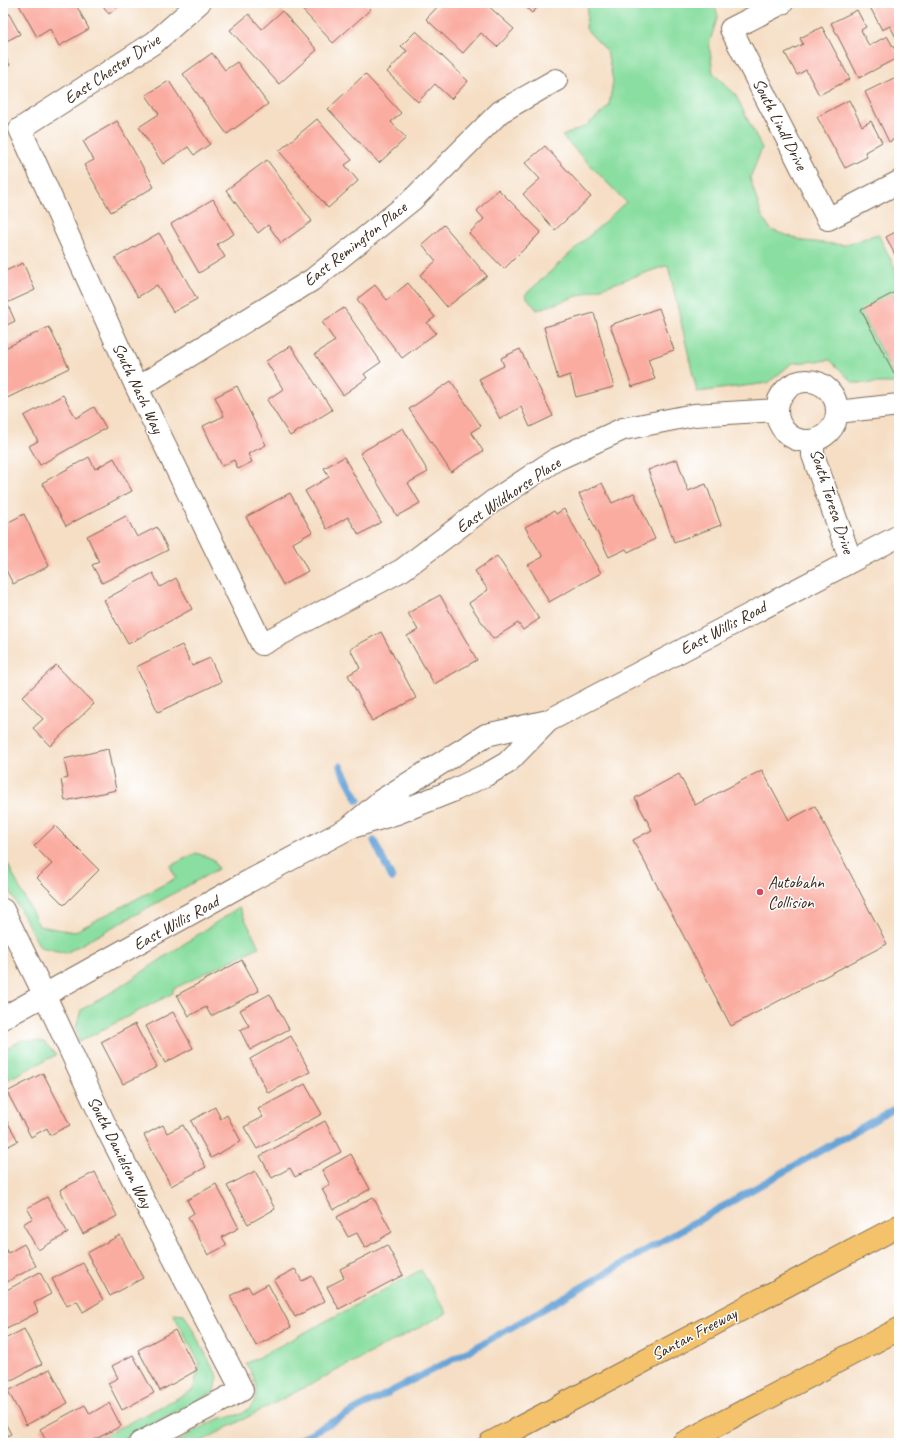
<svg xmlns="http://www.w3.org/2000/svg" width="902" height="1446" viewBox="0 0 902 1446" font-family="Caveat,sans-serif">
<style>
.green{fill:#89dea0;stroke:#62845f}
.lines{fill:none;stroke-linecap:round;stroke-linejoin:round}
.stream{stroke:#66a3d7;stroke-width:7}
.building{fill:#faaca0}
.minor-casing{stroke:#7c6958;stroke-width:24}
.highway-casing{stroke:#7c6958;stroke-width:24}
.minor{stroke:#fff;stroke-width:22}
.highway{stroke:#f3c26a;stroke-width:22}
.poi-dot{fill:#d1495b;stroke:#fff;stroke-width:1.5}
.labels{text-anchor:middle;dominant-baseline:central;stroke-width:3;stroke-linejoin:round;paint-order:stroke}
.street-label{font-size:17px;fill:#3b2a1e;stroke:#fff}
.poi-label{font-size:17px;fill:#3b2a1e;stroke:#fff;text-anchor:start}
</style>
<rect width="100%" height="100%" fill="#fff"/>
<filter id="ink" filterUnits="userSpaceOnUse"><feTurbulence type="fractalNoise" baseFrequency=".025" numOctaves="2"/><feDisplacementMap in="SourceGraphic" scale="8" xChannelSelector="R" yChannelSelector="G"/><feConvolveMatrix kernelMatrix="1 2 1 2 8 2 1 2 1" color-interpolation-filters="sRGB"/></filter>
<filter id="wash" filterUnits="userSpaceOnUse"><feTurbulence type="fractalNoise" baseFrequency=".012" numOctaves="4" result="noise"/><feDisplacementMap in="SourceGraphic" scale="16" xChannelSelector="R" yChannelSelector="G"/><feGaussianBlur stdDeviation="0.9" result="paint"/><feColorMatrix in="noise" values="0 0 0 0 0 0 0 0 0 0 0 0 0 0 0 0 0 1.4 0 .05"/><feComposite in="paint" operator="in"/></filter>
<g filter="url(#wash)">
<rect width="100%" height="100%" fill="#f5dec4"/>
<path class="green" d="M588 3H714L718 16 709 44 713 73 735 94 762 148 750 178 761 214 771 230 804 241 844 245 878 234 899 276V291L862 314 898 383H853L830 360 792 363 768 383 697 392 668 265 537 310 525 295 626 202 562 136 586 126 609 106 613 81 607 51 586 29Z
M196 853 213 859 218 869 66 953 40 947 3 878V855L39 926 74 932 176 878 170 866Z
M239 907 259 947 173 989V993L79 1042 76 1028 81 1010 117 989Z
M22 1040 44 1042 56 1055 3 1082V1050Z
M421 1270 447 1313 198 1443H175C190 1435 206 1423 222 1418 230 1416 240 1416 246 1411 263 1398 256 1378 246 1364Z
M173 1313 184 1314 218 1377 214 1392 115 1443H90L193 1390 200 1364Z"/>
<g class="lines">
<path class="stream" d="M340 766 358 800
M374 841 392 878
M292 1443 482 1344 899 1106"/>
</g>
<g id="blocks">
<path class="building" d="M3 3 20 34 3 43Z
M18 3H75L89 29 59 46 50 29 37 37Z
M101 3H123L109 14Z
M296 3H365L371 9 333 43Z
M441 3H485L514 29 497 47 481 33 463 53 426 19Z
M521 3H542L532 13Z
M877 3H899V43L890 26 882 30 870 7Z
M857 10 866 27 861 30 869 46 887 36 899 57 859 78 831 23Z
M282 11 317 50 279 84 230 30 249 14 262 29Z
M822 27 850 79 819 95 806 70 797 75 785 53 803 44 800 38Z
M416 31 468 81 451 99 435 84 418 102 387 72 407 51 401 46Z
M3 53 10 65 3 69Z
M212 53 225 70 237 62 268 104 227 134 183 74Z
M365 74 401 113 391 122 406 138 379 163 328 109Z
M896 77 899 83V137L889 142 865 92Z
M169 81 210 144 194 155 188 147 163 164 139 127 159 114 146 95Z
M849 100 862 126 871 121 882 142 865 152 867 157 845 168 817 117Z
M317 119 352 160 345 165 358 181 328 208 279 151Z
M117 121 154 187 111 212 84 165 94 160 83 141Z
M545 146 591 197 555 230 523 194 540 179 525 163Z
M267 160 312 221 281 243 268 225 258 233 226 190Z
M498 189 541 232 504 269 469 233 484 219 477 211Z
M213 199 234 234 217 244 225 257 199 273 171 224Z
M444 225 487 276 447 307 420 275 436 261 422 244Z
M899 230V263L886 237Z
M159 233 197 299 173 312 157 285 138 297 115 258Z
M23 263 35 290 7 303 15 321 3 327V272Z
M408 283 435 317 427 323 436 333 402 358 357 299 375 285 387 300Z
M899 290V373L895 375 861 310Z
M344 308 381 362 364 374 367 378 343 395 315 354 335 341 322 322Z
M659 308 674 350 648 359 655 379 632 387 610 325Z
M594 313 614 387 576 397 570 375 558 379 544 327Z
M49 327 69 368 3 400V349Z
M291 346 332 410 290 436 267 400 283 389 266 361Z
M520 349 553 416 530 427 521 407 500 419 479 379 504 366 501 358Z
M451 381 481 426 471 432 483 451 451 472 409 409Z
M237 386 266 445 248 454 252 462 238 469 234 460 222 466 203 426 224 416 215 397Z
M63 395 76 418 94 407 106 428 40 465 29 446 38 441 24 416Z
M403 428 428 472 408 483 420 503 397 516 360 453Z
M89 457 95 469 114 458 132 491 66 526 42 483Z
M344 457 381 522 359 535 348 517 327 529 305 491 329 477 324 468Z
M677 459 688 491 706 484 721 525 674 542 648 470Z
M602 483 612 503 634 493 655 539 628 552 626 549 609 557 579 494Z
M290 493 312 532 293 543 308 571 283 585 246 517Z
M564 509 601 573 549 602 528 565 543 557 525 527 554 511 556 514Z
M24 514 49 566 13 584 3 564V520L5 524Z
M126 516 137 537 157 527 168 550 102 583 92 565 99 562 87 536Z
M497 556 539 619 523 630 518 623 493 639 469 603 488 590 475 571Z
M153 573 160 587 176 578 192 609 128 644 104 600Z
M440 595 477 660 434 684 407 636 418 630 408 613Z
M381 632 416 698 372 721 348 675 360 668 350 649Z
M182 645 192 666 210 658 221 682 158 712 136 667Z
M56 665 94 704 50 746 33 728 43 719 22 697Z
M108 749 116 790 65 801 61 780 68 778 64 759Z
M762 770 789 820 815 806 887 944 731 1026 633 840 652 830 635 798 679 774 695 805Z
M55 826 99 870 64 905 37 878 52 864 34 846Z
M242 960 259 991 211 1016 206 1007 189 1016 177 995Z
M270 994 289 1029 250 1050 240 1030 249 1026 240 1010Z
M173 1012 193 1048 165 1063 146 1026Z
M135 1024 157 1067 123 1084 101 1042Z
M291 1036 310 1072 268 1093 250 1059Z
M43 1073 70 1125 50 1135 47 1128 31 1137 7 1092Z
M305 1084 322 1114 257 1149 244 1127 263 1117 258 1109Z
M215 1107 221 1119 227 1115 241 1141 211 1158 191 1121Z
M3 1114 18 1141 3 1149Z
M325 1121 341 1152 295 1177 290 1168 272 1178 260 1156Z
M163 1125 167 1133 183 1125 206 1167 171 1186 144 1135Z
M351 1154 370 1189 333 1210 322 1189 330 1185 322 1170Z
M255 1171 275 1209 248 1224 227 1186Z
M95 1172 117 1216 83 1234 60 1190Z
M216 1184 239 1228 222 1237 227 1245 208 1255 188 1217 194 1213 187 1200Z
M47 1197 68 1233 38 1250 23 1224 33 1218 27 1208Z
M373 1197 392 1232 365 1248 357 1233 348 1237 337 1217Z
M120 1235 143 1278 110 1296 87 1253Z
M24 1244 36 1266 3 1284V1245L8 1253Z
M387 1245 403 1275 339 1309 327 1287 344 1278 340 1269Z
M83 1263 103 1300 83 1312 77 1301 67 1306 52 1279Z
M295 1269 302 1281 312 1276 325 1301 295 1317 274 1280Z
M40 1272 51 1294 34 1303 38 1312 3 1331V1292Z
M268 1284 291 1327 256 1346 230 1296 248 1286 252 1293Z
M24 1329 42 1364 4 1384 3 1340Z
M175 1330 197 1370 160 1391 138 1350Z
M133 1355 154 1393 122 1410 108 1383 118 1378 112 1366Z
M50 1369 68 1403 26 1425 8 1391Z
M109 1403 121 1426 88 1443H47L40 1429 85 1405 90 1414Z
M3 1419 11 1434 3 1438Z"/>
</g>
</g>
<g filter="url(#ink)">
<use href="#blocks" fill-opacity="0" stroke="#7c6958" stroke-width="1"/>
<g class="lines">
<defs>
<path id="minor" d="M199 3 155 42 20 129 137 388 262 644 402 570 492 502 555 460 623 429 694 415 776 410
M782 3 731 29 828 219 899 182
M777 411a30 30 0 1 1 60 0a30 30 0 1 1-60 0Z
M137 388 312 280 412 200 500 112 556 80
M837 412 899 405
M813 441V455L851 561
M349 828 382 800 486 735 548 721 899 536
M3 910 45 996 107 1129 242 1390 140 1443
M3 1018 240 886 349 828 397 813 452 791 486 775 507 763 548 721"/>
<path id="highway" d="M490 1443 899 1226
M683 1443 899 1329"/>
</defs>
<use href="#minor" class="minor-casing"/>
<use href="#highway" class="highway-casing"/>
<use href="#minor" class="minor"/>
<use href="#highway" class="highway"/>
</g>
</g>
<circle class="poi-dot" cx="760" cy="892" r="4"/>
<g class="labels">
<g class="street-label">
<text transform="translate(112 69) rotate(-34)">East Chester Drive</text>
<text transform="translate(780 124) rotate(63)">South Lindl Drive</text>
<text transform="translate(355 244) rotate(-38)">East Remington Place</text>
<text transform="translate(138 388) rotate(65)">South Nash Way</text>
<text transform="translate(508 495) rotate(-34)">East Wildhorse Place</text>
<text transform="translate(832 501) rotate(72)">South Teresa Drive</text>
<text transform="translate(723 628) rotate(-28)">East Willis Road</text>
<text transform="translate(176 923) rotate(-29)">East Willis Road</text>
<text transform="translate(120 1152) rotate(63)">South Danielson Way</text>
<text transform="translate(694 1334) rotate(-28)">Santan Freeway</text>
</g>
<g class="poi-label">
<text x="768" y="882">Autobahn<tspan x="768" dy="20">Collision</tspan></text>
</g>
</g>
<rect width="902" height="1446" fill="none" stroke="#fff" stroke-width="16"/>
</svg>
